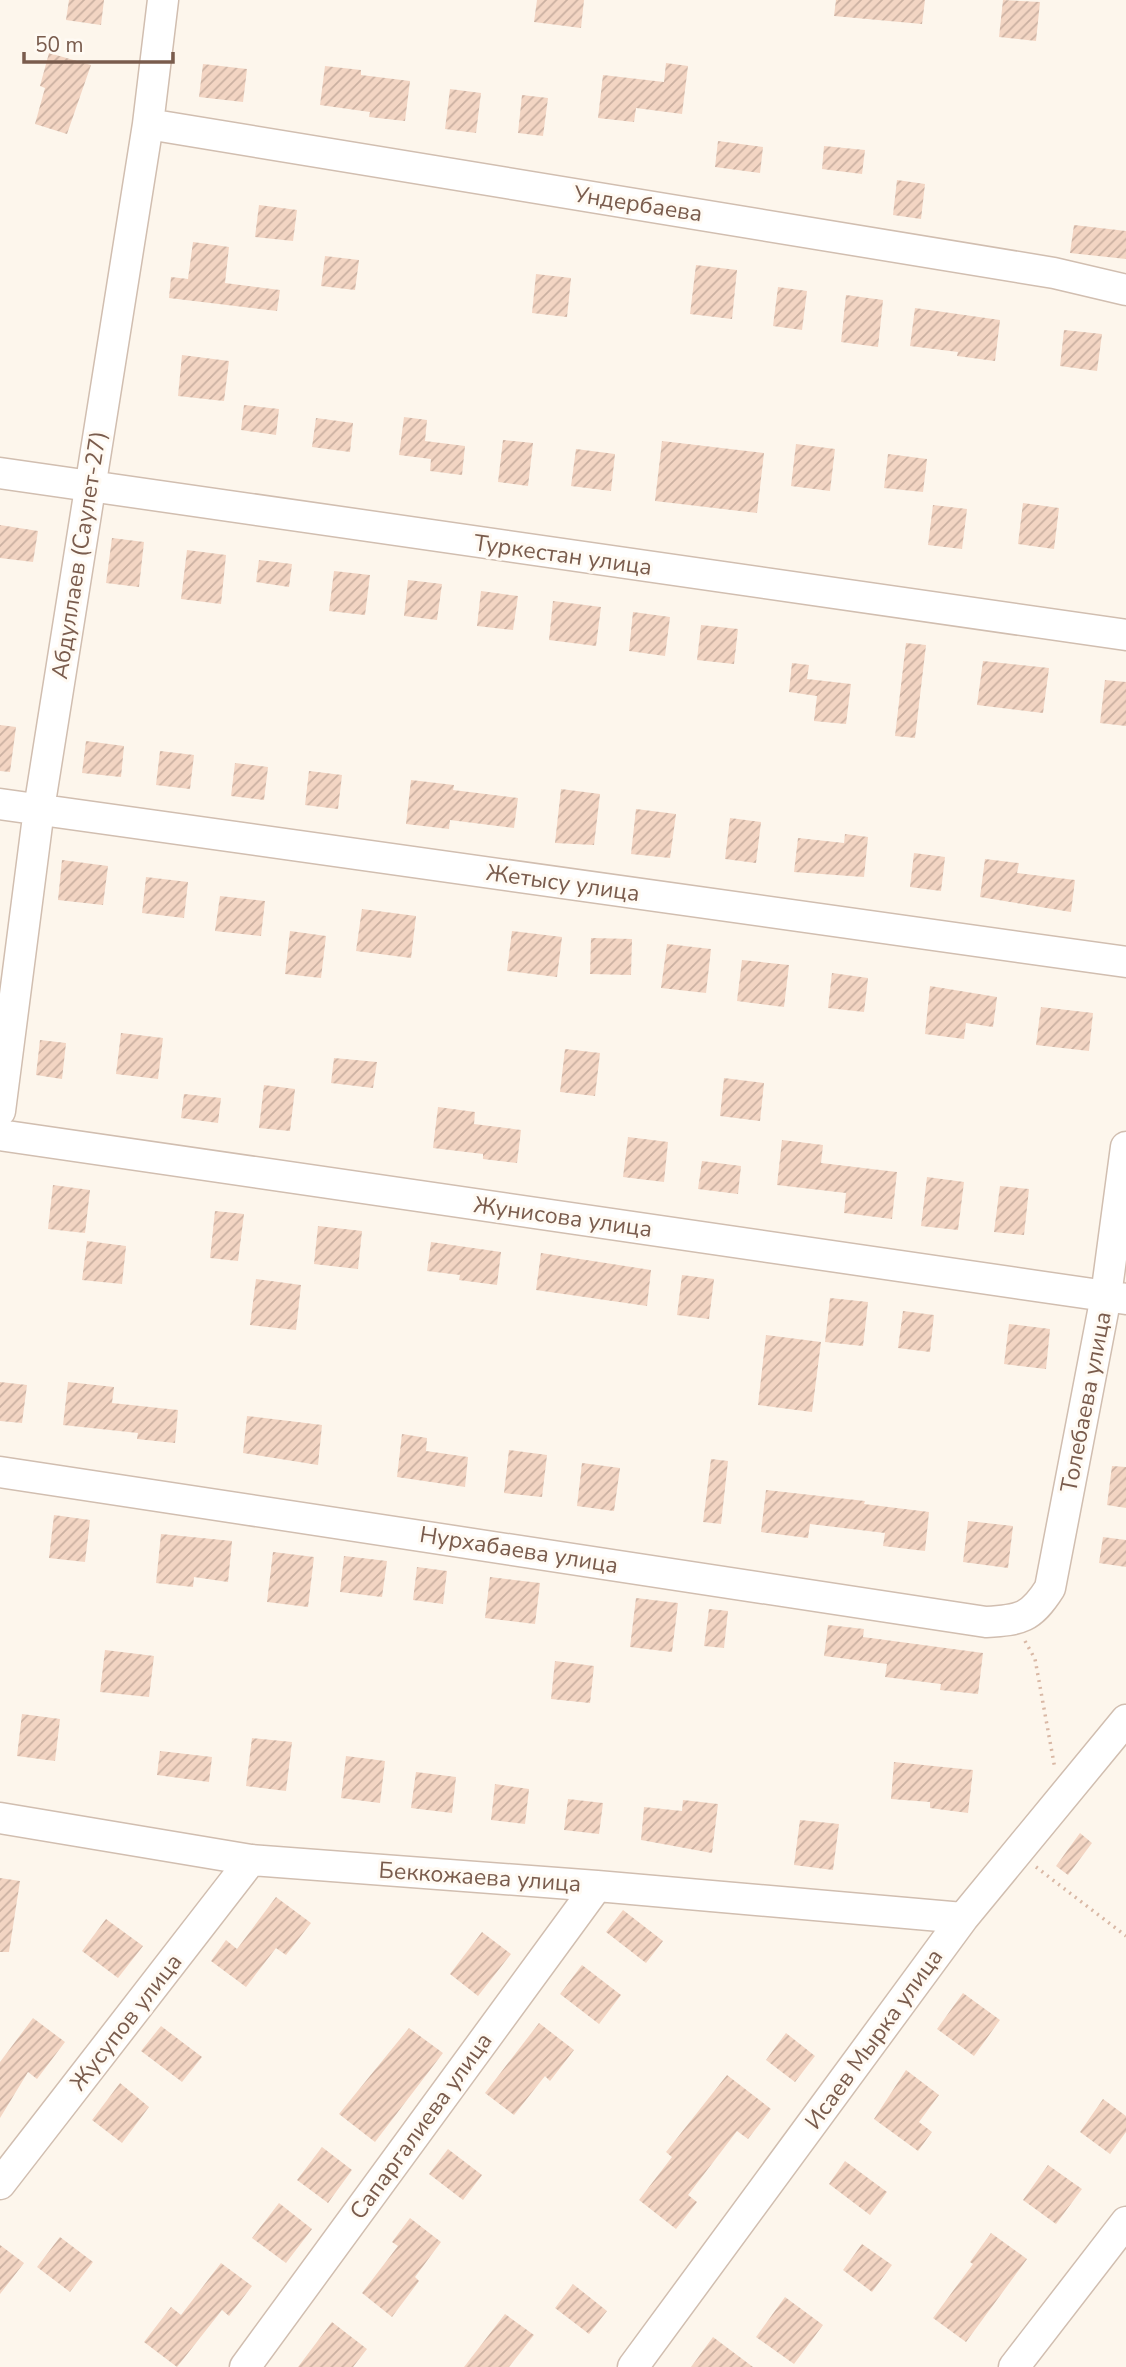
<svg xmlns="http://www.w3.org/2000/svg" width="1126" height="2367" viewBox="0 0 1126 2367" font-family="'Nunito Sans',sans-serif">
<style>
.building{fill:url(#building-hatch)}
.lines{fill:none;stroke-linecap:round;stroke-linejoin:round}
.minor-casing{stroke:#d1beb0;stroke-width:33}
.path{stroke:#d9b8a5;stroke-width:3.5;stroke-dasharray:2 5;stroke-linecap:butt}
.minor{stroke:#fff;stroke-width:30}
.labels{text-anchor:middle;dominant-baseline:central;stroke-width:6;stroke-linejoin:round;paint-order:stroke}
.street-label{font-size:23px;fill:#7a5c4d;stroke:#fffaf3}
</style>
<defs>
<pattern id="building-hatch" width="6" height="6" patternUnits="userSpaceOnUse" patternTransform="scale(1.75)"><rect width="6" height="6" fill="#f3d5c3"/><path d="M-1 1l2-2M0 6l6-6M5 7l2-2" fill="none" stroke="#cab0a1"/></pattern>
</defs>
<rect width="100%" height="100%" fill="#fdf6ec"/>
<path class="building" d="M69 0H104L101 25 66 20Z
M537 0H584L581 28 534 22Z
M836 0H925L922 24 834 16Z
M1003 0 1040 2 1036 41 999 37Z
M49 53 91 65 67 134 35 124 45 88 40 86Z
M666 63 688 66 682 114 636 108 634 122 598 118 603 75 664 82Z
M203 64 247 69 243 102 199 97Z
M325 66 361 70V75L410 81 405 121 369 117 370 112 320 105Z
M450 89 481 93 476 133 445 129Z
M522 95 548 98 543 136 518 133Z
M718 141 763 147 760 173 715 167Z
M824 146 865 150 862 174 822 169Z
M897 180 925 184 921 219 893 215Z
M259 205 297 210 293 241 255 237Z
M1074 225 1126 231V259L1070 253Z
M193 242 229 247 225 283 280 290 277 311 169 298 171 277 188 279Z
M325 256 359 260 355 290 321 286Z
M696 265 737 270 732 319 690 314Z
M536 274 571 278 567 317 532 313Z
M778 287 807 291 802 330 773 326Z
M846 295 883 300 878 347 841 342Z
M915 308 1000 320 995 361 957 356 958 352 910 346Z
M1064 330 1102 334 1097 371 1060 366Z
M182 355 229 361 224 401 178 396Z
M244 405 279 409 276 435 241 430Z
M404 417 427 420 425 441 465 446 462 475 430 471 431 459 399 455Z
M316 418 353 423 350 452 312 447Z
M503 440 533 443 528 486 498 482Z
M662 441 764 453 757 513 655 501Z
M796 444 835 449 830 491 791 486Z
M576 449 615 454 611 491 571 486Z
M888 454 927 459 923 492 884 488Z
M1023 503 1059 508 1054 549 1018 544Z
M933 505 967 509 962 549 928 545Z
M0 525 38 531 33 562 0 558Z
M112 538 144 542 139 587 106 583Z
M187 550 226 555 221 604 181 599Z
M259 560 292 564 289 587 256 582Z
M334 571 370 575 365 615 329 611Z
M408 580 442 584 437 620 404 616Z
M481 591 518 596 513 630 477 626Z
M553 601 601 607 596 646 549 640Z
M633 612 670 617 665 656 629 651Z
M701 625 738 629 734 664 697 660Z
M906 643 926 645 915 738 895 736Z
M983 661 1049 668 1043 713 977 705Z
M792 663 809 665 807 679 851 684 846 724 814 721 817 696 789 692Z
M1105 680 1126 682V726L1100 723Z
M0 725 16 727 10 772 0 771Z
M86 741 124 746 121 777 82 773Z
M160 751 194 755 190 789 156 785Z
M235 763 268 767 264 800 231 796Z
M309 771 342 775 338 809 305 805Z
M411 780 454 785 453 790 518 798 514 828 450 820 449 829 406 824Z
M561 789 600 794 594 845 555 843Z
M636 809 676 814 670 858 631 854Z
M730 818 761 822 756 863 725 859Z
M845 834 868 837 864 877 794 872 798 838 844 843Z
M914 853 945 857 941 891 910 887Z
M985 859 1019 863 1017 873 1075 880 1071 912 980 897Z
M62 860 108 866 103 905 58 900Z
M146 877 188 882 184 918 142 913Z
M220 896 265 901 261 936 215 931Z
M362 909 416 916 411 958 356 951Z
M290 931 326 936 321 978 285 974Z
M512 931 562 937 557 977 507 971Z
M591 938 632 939 631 975 590 974Z
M667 944 711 949 706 993 661 988Z
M742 960 789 965 784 1007 737 1001Z
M832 973 868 978 864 1012 828 1008Z
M930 986 997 997 993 1027 966 1023 964 1039 925 1034Z
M1041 1007 1093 1013 1089 1051 1036 1045Z
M121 1033 163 1038 158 1079 116 1074Z
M40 1040 66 1043 62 1079 36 1075Z
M565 1049 600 1053 595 1096 560 1092Z
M334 1058 377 1062 373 1088 331 1083Z
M724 1078 764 1083 760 1121 720 1116Z
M264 1085 295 1089 290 1131 259 1128Z
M184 1094 221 1098 218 1123 181 1118Z
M438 1107 475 1112 474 1124 521 1130 517 1163 483 1159V1154L433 1148Z
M628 1137 668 1142 664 1182 623 1177Z
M782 1140 823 1145 821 1163 897 1172 892 1219 844 1213 846 1193 777 1185Z
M702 1161 741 1166 738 1194 698 1189Z
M927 1177 964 1182 958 1230 921 1226Z
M53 1185 90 1190 85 1233 48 1229Z
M1000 1186 1029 1189 1024 1235 994 1232Z
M215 1211 244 1214 238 1261 210 1258Z
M318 1226 362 1231 358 1269 314 1264Z
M87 1241 126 1246 122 1284 82 1280Z
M431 1242 501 1252 497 1285 459 1280 460 1275 427 1271Z
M541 1253 651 1270 647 1306 536 1290Z
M682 1275 714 1279 709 1319 677 1315Z
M256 1279 301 1285 296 1330 250 1325Z
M830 1298 868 1302 863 1346 825 1342Z
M903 1311 934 1315 930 1352 898 1348Z
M1009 1324 1050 1329 1046 1369 1004 1364Z
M766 1335 821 1342 812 1412 758 1405Z
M0 1382 27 1385 22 1423 0 1421Z
M68 1382 114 1387 112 1403 178 1410 175 1443 137 1439 138 1433 63 1425Z
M247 1416 322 1425 318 1465 243 1453Z
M402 1434 427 1438 426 1451 468 1457 465 1487 397 1477Z
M509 1450 547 1455 542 1497 504 1493Z
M711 1459 728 1461 721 1524 703 1522Z
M582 1463 620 1468 614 1511 577 1506Z
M1112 1466 1126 1467V1508L1107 1505Z
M766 1490 865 1501 864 1504 929 1512 925 1551 883 1546 885 1533 810 1524 808 1538 761 1532Z
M54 1515 90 1520 85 1562 49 1558Z
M968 1521 1013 1526 1008 1568 963 1562Z
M161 1534 232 1541 228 1582 194 1577 193 1587 156 1583Z
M1103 1537 1126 1540V1567L1099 1563Z
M273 1552 314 1557 308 1607 267 1602Z
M344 1556 387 1561 382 1597 340 1592Z
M417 1567 447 1571 443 1604 413 1600Z
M490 1577 540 1583 535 1624 485 1618Z
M636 1598 678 1603 672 1652 630 1647Z
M709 1609 728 1611 724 1648 704 1646Z
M828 1625 864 1629 863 1637 983 1653 978 1694 940 1690 941 1684 885 1677 887 1664 824 1656Z
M105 1650 154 1656 149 1697 100 1692Z
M555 1661 594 1666 590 1703 551 1699Z
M22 1714 60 1719 55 1761 17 1756Z
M252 1738 292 1742 286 1791 246 1786Z
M160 1751 212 1757 209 1782 157 1775Z
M346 1756 385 1761 380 1803 341 1798Z
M894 1762 973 1770 968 1813 930 1808V1802L891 1799Z
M416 1772 456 1777 452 1813 411 1808Z
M495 1784 529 1789 525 1824 491 1820Z
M568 1799 603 1803 599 1834 564 1830Z
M683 1800 718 1804 712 1853 641 1840 644 1807 682 1811Z
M800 1820 839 1824 833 1870 794 1865Z
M1080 1833 1092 1843 1068 1875 1056 1866Z
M0 1878 20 1881 9 1952H0Z
M276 1897 311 1923 286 1955 276 1948 246 1987 211 1961 226 1940 237 1949Z
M623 1910 663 1941 646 1963 606 1932Z
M106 1919 143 1946 118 1978 82 1951Z
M482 1932 511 1954 478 1996 450 1974Z
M582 1965 621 1995 599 2024 560 1994Z
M963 1993 1000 2020 974 2056 937 2029Z
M33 2018 65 2042 37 2079 28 2072 0 2118V2062Z
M539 2023 574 2050 550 2081 545 2076 514 2115 485 2093Z
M161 2026 202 2057 182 2082 141 2051Z
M409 2028 443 2053 375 2142 339 2114Z
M786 2033 815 2056 795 2082 766 2060Z
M906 2070 939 2095 919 2122 932 2132 918 2151 874 2119Z
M727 2075 771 2109 748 2139 737 2131 688 2195 697 2202 676 2229 639 2200 672 2157 666 2152Z
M120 2083 149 2107 122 2143 92 2120Z
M1103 2099 1126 2116V2132L1110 2154 1080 2132Z
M322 2147 352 2170 328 2203 297 2180Z
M448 2149 482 2175 463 2200 429 2174Z
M845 2161 887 2192 870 2215 829 2184Z
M1048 2165 1082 2189 1056 2224 1023 2200Z
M279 2203 312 2229 286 2263 252 2238Z
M410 2218 441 2242 415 2277 419 2281 392 2317 362 2293 398 2246 392 2242Z
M991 2233 1027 2259 966 2342 933 2318 973 2264 970 2262Z
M60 2237 93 2262 70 2292 37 2267Z
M862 2244 892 2265 872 2292 843 2270Z
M0 2245 24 2263 0 2294Z
M221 2263 252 2286 229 2316 222 2310 177 2367 144 2342 171 2307 181 2315Z
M573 2284 607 2311 589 2334 555 2308Z
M785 2297 823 2325 794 2364 756 2337Z
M505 2314 534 2335 509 2367H464Z
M332 2322 367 2349 353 2367H298Z
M713 2337 753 2367H691Z"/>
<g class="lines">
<defs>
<path id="minor" d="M148 124 1054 273 1126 290
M0 473 1126 635
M0 804 1126 962
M0 1111 39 809 148 124 163 0
M0 1135 1126 1299
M0 1472 986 1622C1021 1620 1031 1618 1050 1588L1106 1296 1126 1147
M0 1818 251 1860 597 1886 963 1918
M0 2184 251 1860
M245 2367 597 1886
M633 2367 963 1918 1126 1720
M1014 2367 1126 2222"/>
</defs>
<use href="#minor" class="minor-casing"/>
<path class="path" d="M1025 1641 1035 1659 1055 1769
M1036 1867 1126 1936"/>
<use href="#minor" class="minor"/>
</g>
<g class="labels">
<g class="street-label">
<text transform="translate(638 204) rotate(9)">Ундербаева</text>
<text transform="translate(79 555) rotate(-81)">Абдуллаев (Саулет-27)</text>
<text transform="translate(563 555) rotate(8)">Туркестан улица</text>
<text transform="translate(563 883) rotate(8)">Жетысу улица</text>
<text transform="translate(563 1217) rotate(8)">Жунисова улица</text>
<text transform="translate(1086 1402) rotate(-79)">Толебаева улица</text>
<text transform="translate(519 1550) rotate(9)">Нурхабаева улица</text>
<text transform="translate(480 1877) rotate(4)">Беккожаева улица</text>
<text transform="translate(126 2022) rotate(-52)">Жусупов улица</text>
<text transform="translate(874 2039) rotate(-54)">Исаев Мырка улица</text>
<text transform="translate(421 2126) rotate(-54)">Сапаргалиева улица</text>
</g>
</g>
<path d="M24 52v10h149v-10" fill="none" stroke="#7a5c4d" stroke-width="3.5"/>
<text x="35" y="52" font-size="21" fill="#7a5c4d" stroke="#fffaf3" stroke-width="5" paint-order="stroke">50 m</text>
</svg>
